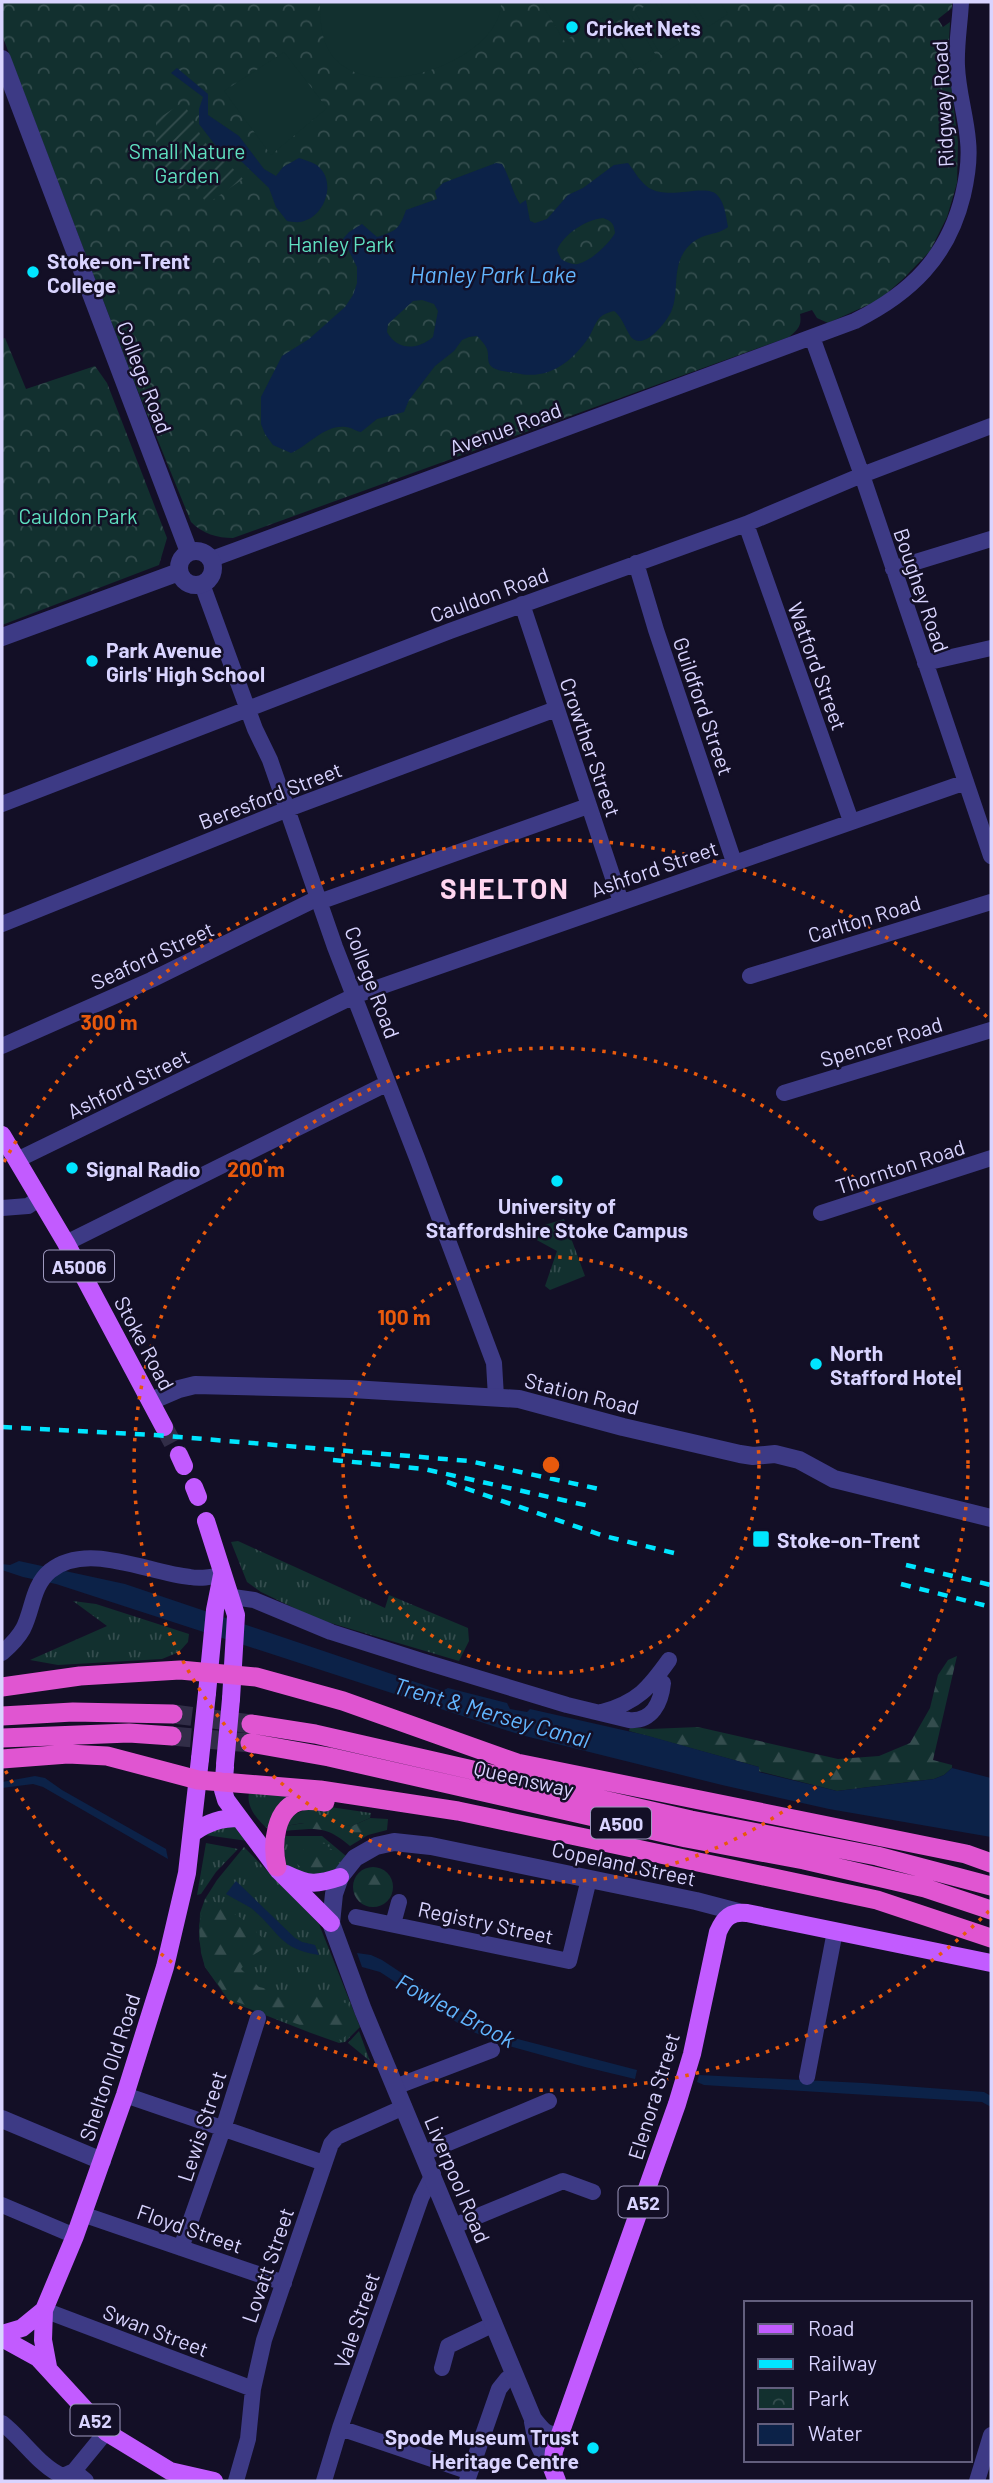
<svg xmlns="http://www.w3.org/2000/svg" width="993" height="2483" viewBox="0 0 993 2483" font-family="Barlow,sans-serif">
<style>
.grass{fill:url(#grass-tufts)}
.forest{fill:url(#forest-firs)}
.park{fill:url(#park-crowns)}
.garden{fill:url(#garden-furrows)}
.pitch{fill:#12302f}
.water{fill:#0c2248;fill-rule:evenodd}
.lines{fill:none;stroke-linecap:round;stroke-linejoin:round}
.primary-tunnel{stroke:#312d47;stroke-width:18;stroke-dasharray:18 9;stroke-linecap:butt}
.trunk-tunnel{stroke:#312d47;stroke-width:19;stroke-dasharray:19 10;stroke-linecap:butt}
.minor{stroke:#3d3a85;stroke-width:16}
.tertiary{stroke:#3d3a85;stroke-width:18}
.primary{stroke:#c25bff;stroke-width:18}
.trunk{stroke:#e055d1;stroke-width:19}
.rail{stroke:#00e5ff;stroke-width:4.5;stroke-dasharray:10 9;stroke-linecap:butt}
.primary-bridge{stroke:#c25bff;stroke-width:18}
.ring{fill:none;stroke:#e8590c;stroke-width:3.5;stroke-dasharray:3.5 7}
.poi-dot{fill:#00e5ff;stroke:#130f26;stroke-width:2.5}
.labels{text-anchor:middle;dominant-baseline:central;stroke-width:5;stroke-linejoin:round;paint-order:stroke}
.shield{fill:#130f26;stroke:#9e99be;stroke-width:2}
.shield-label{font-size:19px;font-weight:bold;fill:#d9d4ff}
.poi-label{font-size:21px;font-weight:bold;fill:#d9d4ff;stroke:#130f26;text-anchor:start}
.street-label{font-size:21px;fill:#d9d4ff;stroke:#130f26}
.park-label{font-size:21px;fill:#5fe0c0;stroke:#130f26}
.water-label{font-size:23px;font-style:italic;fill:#62b6ff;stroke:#130f26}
.district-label{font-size:28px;font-weight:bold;letter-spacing:2px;fill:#ffd6f0;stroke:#130f26}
.centre{fill:#e8590c;stroke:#130f26;stroke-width:3.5}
.ring-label{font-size:21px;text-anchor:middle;font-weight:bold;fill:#e8590c;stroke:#130f26;stroke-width:5;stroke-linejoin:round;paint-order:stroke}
</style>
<defs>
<pattern id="grass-tufts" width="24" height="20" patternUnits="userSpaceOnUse" patternTransform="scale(1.75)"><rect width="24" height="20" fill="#12302f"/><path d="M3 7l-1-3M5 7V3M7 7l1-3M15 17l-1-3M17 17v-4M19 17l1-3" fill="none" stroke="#344d4e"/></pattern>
<pattern id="forest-firs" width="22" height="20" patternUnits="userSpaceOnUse" patternTransform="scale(1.75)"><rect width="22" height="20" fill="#12302f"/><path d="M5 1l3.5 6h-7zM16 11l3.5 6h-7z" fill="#344d4e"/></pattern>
<pattern id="park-crowns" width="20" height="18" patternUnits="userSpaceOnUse" patternTransform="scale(1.75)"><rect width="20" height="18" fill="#12302f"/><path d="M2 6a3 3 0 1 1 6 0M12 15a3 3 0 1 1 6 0" fill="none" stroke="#344d4e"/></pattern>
<pattern id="garden-furrows" width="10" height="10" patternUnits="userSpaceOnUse" patternTransform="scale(1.75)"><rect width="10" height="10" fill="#12302f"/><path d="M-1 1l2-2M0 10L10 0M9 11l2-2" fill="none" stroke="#344d4e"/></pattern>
</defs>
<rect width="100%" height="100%" fill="#130f26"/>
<path class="grass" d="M564 1219 585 1276 550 1290 545 1286 557 1251 522 1232Z
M238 1541 385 1608 389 1595 468 1628 469 1641 459 1661 317 1619 261 1592 247 1582 231 1542Z
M73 1601 96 1604 189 1634 188 1642 179 1652 162 1659 58 1665 30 1660 107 1626Z
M249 1793 296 1796 269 1830C258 1821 246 1807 249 1793Z
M323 1806 371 1813 370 1818 352 1826 303 1823 285 1826C294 1810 307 1809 323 1806Z
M234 1826 248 1841 205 1835 209 1830Z
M281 1836H322L346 1856 330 1875 319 1879 291 1871 283 1861Z
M206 1843 238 1849 216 1872 201 1894 197 1895Z
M244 1847 319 1924 360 2027 345 2042 339 2043 311 2033 229 2001 205 1967 199 1939 200 1913 205 1899 217 1880Z
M359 2031 370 2061 348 2043Z"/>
<path class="forest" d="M957 1656 933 1760 952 1765V1768L944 1775 934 1779 837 1791 758 1771 759 1767 629 1731 630 1727 650 1729 698 1727 838 1759 879 1756 910 1743 930 1708 938 1675 948 1660Z
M370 1818 388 1819 387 1830 368 1835 350 1846C324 1824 315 1829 283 1831L285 1826 317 1821 352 1826Z
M313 1841 325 1844 341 1857C327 1874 311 1880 294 1861L301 1852Z
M353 1887a20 20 0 1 1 40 0a20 20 0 1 1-40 0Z
M208 1898 241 1918 266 1941 265 1948 250 1957 241 1969 259 1987 303 1997 319 1993 348 2004 356 2027 341 2040 229 1999 205 1967 201 1953 199 1926 205 1899Z"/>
<path class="park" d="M2 2H952V8L938 19 943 27 950 22 948 59 958 142 957 183 947 217 930 251 903 279 879 300 828 323 817 318 812 310 800 314C802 326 798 329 789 337L233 538C217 538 203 534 191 522L137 389 2 35Z
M5 338 26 389 95 366 107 383 167 538 159 565 2 625V339Z"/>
<path class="garden" d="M182 103C194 116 197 134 209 147 220 157 232 167 243 179L207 204 196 188 170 189 156 151V120Z"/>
<path class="pitch" d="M320 2H501C502 60 369 108 331 54 321 40 320 19 320 2Z
M541 2H629L564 41Z
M652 2H655L680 43 661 55 635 12Z
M660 2H687L704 29 684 41Z
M693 2H720L728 14 708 27Z
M631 15 657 57 637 69 611 27Z
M284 52 327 108 271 155 224 91Z"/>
<path class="water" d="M177 68 208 94V115L239 136 264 169 276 176 283 167 299 158C304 160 314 162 319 167 336 183 325 215 304 221 299 223 293 222 287 221L276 207 269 188 242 162 216 146 199 124V109L203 97 171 73Z
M496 163 502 164C510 177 512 192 520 204L526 200 530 221 535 223 547 219 568 195 583 188 614 165 628 163C635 172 640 182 649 188 671 201 707 182 718 196 725 204 726 217 728 227 715 237 701 231 686 249 671 269 680 292 671 312 666 322 648 346 635 340 627 337 625 319 614 311 596 315 597 323 589 337 572 362 548 381 516 373 509 372 494 371 490 365 487 361 489 354 487 349 485 344 481 340 477 336L469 337 462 340 454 351 435 366 409 400 404 412 377 419 361 432C355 431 351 427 346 427 325 424 308 446 291 453L273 445 265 434 261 424V397L282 356 309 339 345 307 353 295 357 283V267L343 239 349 232 362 224 377 237C396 231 399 230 406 210L437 199 435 191 443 183ZM603 218C612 221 614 224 615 233 609 244 591 261 578 264 572 265 566 262 561 259L557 250C564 234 585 220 603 218ZM422 300 434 304 438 311 433 337C418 350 397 351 387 332L388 324 413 301Z
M19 1561 125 1584 442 1691 448 1688 507 1703 510 1709 527 1712 530 1709 645 1735 759 1767V1772L837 1791 934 1779 944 1775 952 1768 991 1778V1837L829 1809 722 1785 521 1735 56 1584 23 1577 2 1570V1564L10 1565Z
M35 1776 45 1778 62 1790 166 1849 168 1859 43 1787 33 1784 2 1788V1782Z
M236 1881 295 1938 302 1942 315 1945 319 1955C278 1949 279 1930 251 1908 243 1903 234 1899 226 1894Z
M357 1953 371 1955 382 1960 453 2007 510 2037 637 2070 635 2079 585 2067 498 2043 467 2029 380 1972 362 1967Z
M699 2075 863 2083 984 2092 991 2096V2107L982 2102 704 2085 697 2082Z"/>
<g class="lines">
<path class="primary-tunnel" d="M164 1427 179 1455"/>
<path class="trunk-tunnel" d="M173 1714 251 1724
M172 1736 250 1743"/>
<path class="minor" d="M812 337 862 475 991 856
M746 524 851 821
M212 559 855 321C911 293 948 257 963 195 967 178 970 159 968 141 966 116 958 92 957 66 956 45 960 23 961 2
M636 563 656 630 734 862
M893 569 991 539
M202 584 255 729 270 760 335 947 417 1158 494 1363 496 1397
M522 604 621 902
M925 663 991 648
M2 804 450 631 746 524 862 475 991 426
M319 902 588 806
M2 924 288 809 556 709
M750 976 991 902
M2 1046 151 980 318 898
M784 1093 991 1030
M17 1160 354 996 966 782
M2 1208 28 1206 40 1198
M821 1213 991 1158
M66 1243 388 1083
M219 1595 254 1600 331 1632 422 1661 567 1705 629 1720C652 1722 661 1703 663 1683
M2 1653C10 1646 18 1638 23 1629 33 1610 32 1586 50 1571 87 1541 148 1573 190 1577 201 1579 211 1577 222 1575
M602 1712C638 1702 649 1688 669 1660
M356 1917 569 1961 589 1879
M393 1924 399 1902
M807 2077 835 1931
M395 2087 492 2050
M125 2095 324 2163
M424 2153 549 2101
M2 2205 75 2236
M82 2214 284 2283
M454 2226 563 2181 593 2192
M181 2248 223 2129 258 2018
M44 2310 253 2389
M442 2368 448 2346 494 2324
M2 2423C22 2438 41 2468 63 2476L74 2471 86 2481
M340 2428 470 2472
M74 2471 106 2432
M236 2481 248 2439 253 2389 264 2340 331 2144 337 2137 404 2107
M324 2481 340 2428 421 2198 433 2174
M467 2481 499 2389 507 2379 515 2375
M977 2481 991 2435"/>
<path class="tertiary" d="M2 59 189 552
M179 568a17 17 0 1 1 34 0a17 17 0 1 1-34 0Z
M2 637 179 572
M151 1401 179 1389 195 1385 352 1389 519 1399 623 1427 740 1454 753 1456 775 1454 799 1460 834 1479 991 1518
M2 2119 102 2161
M533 2422C535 2439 542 2454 552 2468
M561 2435C546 2437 542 2430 533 2419L363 2010 331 1923 334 1894 340 1877 355 1858 376 1846 394 1842 431 1846 696 1901 738 1912"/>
<path class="primary" d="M2 1135 66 1243 164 1427
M179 1455 184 1466
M194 1487 198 1497
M206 1521 236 1615 231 1699
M207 1693 215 1610 222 1575
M225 1767 223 1790 226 1800 279 1871 331 1923
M194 1832C209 1822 221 1818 239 1818
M286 1874C309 1885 316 1885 340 1877
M2 2334 22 2328 44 2310
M2 2338 38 2358 106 2432 170 2471 214 2481
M48 2367 43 2340 44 2310 75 2236 125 2095 165 1967 187 1873 200 1759
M557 2481 552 2468 554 2451 677 2104 692 2054 718 1932C724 1918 731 1911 747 1913L991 1963"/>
<path class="trunk" d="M2 1687 80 1676 180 1670 256 1677 343 1701 517 1763 966 1854 991 1863
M2 1716 73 1712 173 1714
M251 1724 315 1734 691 1820 877 1856 991 1886
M2 1738 129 1733 172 1736
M250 1743 329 1757 686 1838 804 1860 925 1888 991 1910
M2 1759 68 1754 107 1756 198 1780 320 1790 458 1811 877 1900 991 1938
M277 1867C272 1846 274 1806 302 1801 309 1800 318 1801 325 1802"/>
<path class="rail" d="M2 1427 155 1435 469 1461 599 1489
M333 1460 424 1469 594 1507
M447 1482 604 1536 682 1555
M906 1565 991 1585
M901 1584 991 1607"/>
<path class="primary-bridge" d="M200 1759 207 1693
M225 1764 231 1699"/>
</g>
<g class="ring">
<circle cx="551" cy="1465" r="208"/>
<circle cx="551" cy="1465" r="417"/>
<path d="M989 1911A625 625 0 0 1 4 1768M4 1162A625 625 0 0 1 989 1019"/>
</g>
<g class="poi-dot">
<circle cx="572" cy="27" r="7"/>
<circle cx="33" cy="272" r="7"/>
<circle cx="92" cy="661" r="7"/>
<circle cx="72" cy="1168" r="7"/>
<circle cx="557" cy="1181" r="7"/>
<circle cx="816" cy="1364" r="7"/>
<rect x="752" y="1530" width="18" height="18" rx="3.5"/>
<circle cx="593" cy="2448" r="7"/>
</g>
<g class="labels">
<g class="shield">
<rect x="44" y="1250.5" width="70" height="31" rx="5"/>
<rect x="591" y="1807.5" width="60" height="31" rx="5"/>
<rect x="618.5" y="2186.5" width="49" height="31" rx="5"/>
<rect x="70.5" y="2404.5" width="49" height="31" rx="5"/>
</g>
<g class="shield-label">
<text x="79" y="1266">A5006</text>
<text x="621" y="1823">A500</text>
<text x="643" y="2202">A52</text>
<text x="95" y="2420">A52</text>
</g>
<g class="poi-label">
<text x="586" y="27">Cricket Nets</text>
<text x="47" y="260">Stoke-on-Trent<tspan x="47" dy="24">College</tspan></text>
<text x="106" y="649">Park Avenue<tspan x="106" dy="24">Girls' High School</tspan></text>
<text x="86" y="1168">Signal Radio</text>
<text x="557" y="1205" text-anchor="middle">University of<tspan x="557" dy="24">Staffordshire Stoke Campus</tspan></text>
<text x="830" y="1352">North<tspan x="830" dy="24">Stafford Hotel</tspan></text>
<text x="777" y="1539">Stoke-on-Trent</text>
<text x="579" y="2436" text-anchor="end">Spode Museum Trust<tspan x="579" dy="24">Heritage Centre</tspan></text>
</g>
<g class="street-label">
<text transform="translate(942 104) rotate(-93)">Ridgway Road</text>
<text transform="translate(145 377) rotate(69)">College Road</text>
<text transform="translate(505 428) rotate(-20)">Avenue Road</text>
<text transform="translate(922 590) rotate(71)">Boughey Road</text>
<text transform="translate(489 594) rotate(-20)">Cauldon Road</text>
<text transform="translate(818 666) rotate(70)">Watford Street</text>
<text transform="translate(704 706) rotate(71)">Guildford Street</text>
<text transform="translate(591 747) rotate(71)">Crowther Street</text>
<text transform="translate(270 795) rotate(-21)">Beresford Street</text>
<text transform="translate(654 868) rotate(-19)">Ashford Street</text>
<text transform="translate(864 918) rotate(-17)">Carlton Road</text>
<text transform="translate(152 955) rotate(-25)">Seaford Street</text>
<text transform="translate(373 982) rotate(69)">College Road</text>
<text transform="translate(881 1041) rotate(-17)">Spencer Road</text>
<text transform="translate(128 1083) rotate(-26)">Ashford Street</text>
<text transform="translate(900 1166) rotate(-18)">Thornton Road</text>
<text transform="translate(145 1343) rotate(62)">Stoke Road</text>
<text transform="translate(582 1393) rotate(14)">Station Road</text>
<text transform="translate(524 1778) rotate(13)">Queensway</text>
<text transform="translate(624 1863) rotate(12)">Copeland Street</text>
<text transform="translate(486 1922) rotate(12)">Registry Street</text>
<text transform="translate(109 2067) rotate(-72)">Shelton Old Road</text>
<text transform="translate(653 2096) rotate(-73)">Elenora Street</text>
<text transform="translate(201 2126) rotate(-72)">Lewis Street</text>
<text transform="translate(458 2179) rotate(67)">Liverpool Road</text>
<text transform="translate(190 2228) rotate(19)">Floyd Street</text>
<text transform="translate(267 2265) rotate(-71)">Lovatt Street</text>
<text transform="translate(356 2320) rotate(-71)">Vale Street</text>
<text transform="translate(156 2330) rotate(21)">Swan Street</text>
</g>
<g class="park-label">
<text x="187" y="150">Small Nature<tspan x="187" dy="24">Garden</tspan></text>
<text x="341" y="243">Hanley Park</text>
<text x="78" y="515">Cauldon Park</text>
</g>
<g class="water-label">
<text x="493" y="274">Hanley Park Lake</text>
<text transform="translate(492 1712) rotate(16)">Trent &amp; Mersey Canal</text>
<text transform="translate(456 2010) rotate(28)">Fowlea Brook</text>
</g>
<g class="district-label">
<text x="505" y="888">SHELTON</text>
</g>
</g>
<circle cx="551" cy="1465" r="10" class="centre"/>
<g class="ring-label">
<text x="109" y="1030">300 m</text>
<text x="256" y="1177">200 m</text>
<text x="404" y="1325">100 m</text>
</g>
<rect width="993" height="2483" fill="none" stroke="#d9d4ff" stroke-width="7"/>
<rect x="744" y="2301" width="228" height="161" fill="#130f26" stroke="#625e7d" stroke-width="2"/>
<rect x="758" y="2324" width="35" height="10" fill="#c25bff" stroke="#625e7d" stroke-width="2"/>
<text x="808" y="2336" font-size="21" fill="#d9d4ff">Road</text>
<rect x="758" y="2359" width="35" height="10" fill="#00e5ff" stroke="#625e7d" stroke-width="2"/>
<text x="808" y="2371" font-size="21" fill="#d9d4ff">Railway</text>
<rect x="758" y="2388" width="35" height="21" fill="url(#park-crowns)" stroke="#625e7d" stroke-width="2"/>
<text x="808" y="2406" font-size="21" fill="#d9d4ff">Park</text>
<rect x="758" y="2424" width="35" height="21" fill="#0c2248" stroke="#625e7d" stroke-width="2"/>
<text x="808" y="2441" font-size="21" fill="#d9d4ff">Water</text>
</svg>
